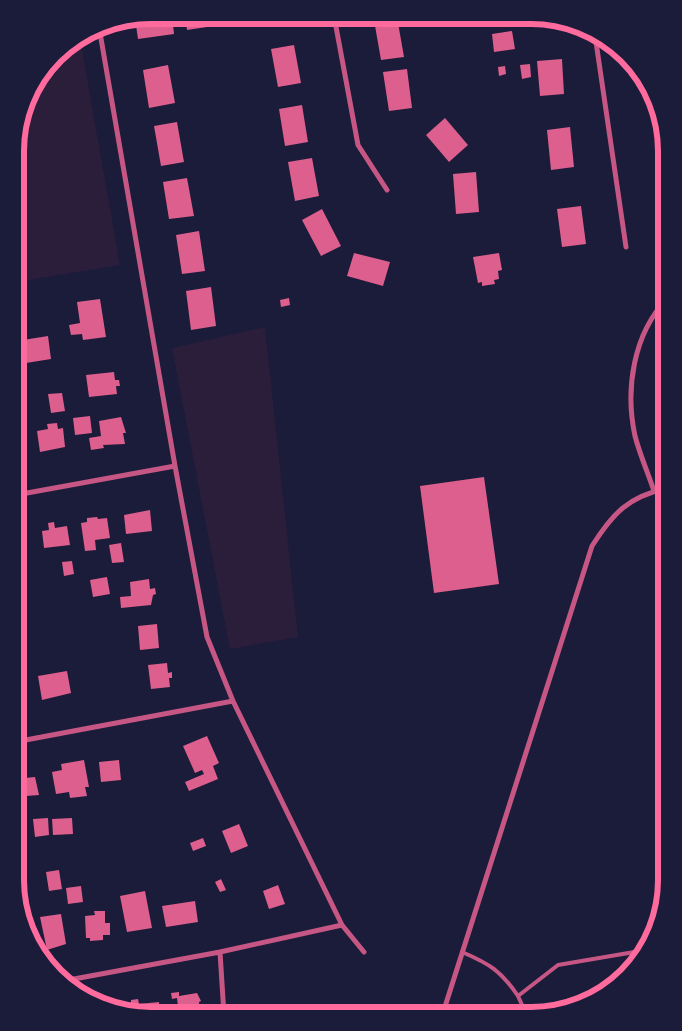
<svg xmlns="http://www.w3.org/2000/svg" width="682" height="1031" viewBox="0 0 682 1031" font-family="'Open Sans',sans-serif">
<style>
.green{fill:#2a1e3b}
.building{fill:#dd5f8e}
.lines{fill:none;stroke-linecap:round;stroke-linejoin:round}
.service{stroke:#c65784;stroke-width:4}
.minor{stroke:#c65784;stroke-width:5}
.rim{fill:none;stroke:#ff6b9d;stroke-width:6}
</style>
<rect width="100%" height="100%" fill="#1b1b3a"/>
<path class="green" d="M80 38 120 265 16 282V133L33 83 61 48Z
M265 327 298 637 230 649 172 348Z"/>
<path class="building" d="M151 15H172L174 34 138 39 135 18Z
M185 15H226L227 24 187 30Z
M536 16H549L554 18V22L537 24Z
M397 17 404 57 381 60 374 20Z
M512 31 515 49 494 52 492 34Z
M294 45 301 83 278 87 271 49Z
M562 59 564 94 540 96 537 61Z
M530 64 531 77 522 79 520 65Z
M168 65 175 103 149 108 143 70Z
M505 66 506 74 499 76 498 67Z
M407 69 412 108 389 111 383 72Z
M302 105 308 142 285 146 279 109Z
M445 118 468 145 449 162 426 135Z
M177 122 184 162 161 166 154 126Z
M570 127 574 167 551 170 547 130Z
M312 158 319 196 295 201 288 162Z
M476 172 479 212 456 214 453 174Z
M187 178 194 216 169 219 163 182Z
M581 206 586 244 562 247 557 209Z
M322 209 341 246 321 256 302 220Z
M199 231 205 271 182 274 176 235Z
M354 253 390 262 383 286 347 276Z
M499 253 502 270 498 271 499 279 494 280 495 284 482 286V282L478 283 473 257Z
M211 287 216 326 191 330 186 291Z
M289 298 290 305 281 307 280 300Z
M100 299 106 337 83 340 82 334 71 335 69 325 80 323 77 302Z
M48 336 51 359 26 363 23 340Z
M114 372 115 380H119L120 386H116L117 394 89 397 86 375Z
M62 393 65 411 51 413 48 394Z
M90 416 92 433 75 435 73 418Z
M121 417 126 433H123L125 444 103 445 104 448 91 450 89 438 101 436 99 421Z
M57 423 58 429 63 428 65 447 40 452 37 431 48 429 47 424Z
M484 477 499 584 434 593 420 486Z
M150 510 152 531 126 534 124 515Z
M97 517 98 519 107 518 110 538 95 540 96 550 85 551 81 523 87 522V518Z
M54 522 55 528 67 526 70 545 44 548 42 531 49 530 48 523Z
M121 543 124 562 112 563 109 545Z
M72 561 74 574 64 576 62 562Z
M107 577 110 594 93 597 90 580Z
M149 579 150 589 155 588 156 594 153 595 151 605 121 608 120 597 131 596 130 582Z
M157 624 159 648 140 650 138 626Z
M167 663 168 673 172 672V678H169L170 687 151 689 148 665Z
M67 671 71 693 42 700 38 676Z
M207 736 219 763 213 766 218 779 189 791 185 782 204 774 202 770 195 773 183 746Z
M84 760 89 787H85L87 796 70 798 69 792 56 794 52 772 62 770 61 764Z
M119 760 121 780 101 782 99 762Z
M17 772H21L25 778 35 777 39 795 26 796 27 806 15 808V775Z
M48 818 49 835 35 837 33 819Z
M72 818 73 834 53 835 52 819Z
M239 824 248 846 231 853 222 831Z
M203 838 206 846 193 851 190 843Z
M59 870 62 889 49 891 46 872Z
M221 879 226 890 220 892 215 882Z
M278 885 285 904 269 909 263 891Z
M81 886 83 902 68 904 66 888Z
M145 891 152 928 127 932 120 896Z
M195 901 198 922 166 927 162 906Z
M94 911H105V923H110V935H103V940L90 941V938H86L85 916 95 915Z
M61 914 66 944 47 950 40 917Z
M179 992V996L197 993 201 1001 199 1002 200 1015H179L177 998 172 999 171 993Z
M138 999 139 1004 159 1002 160 1015H138L137 1005H131V1000Z"/>
<g class="lines">
<path class="service" d="M462 952C490 964 501 971 518 996L558 965 646 950
M518 996 527 1016"/>
<path class="minor" d="M334 16 358 145 387 190
M99 27 175 466 207 637 233 701 342 925 364 952
M595 35 626 247
M654 491C648 473 640 455 635 436 625 390 633 334 667 299
M16 495 175 466
M15 742 233 701
M220 952 224 1015
M63 981 220 952 342 925
M442 1016 592 546C613 513 628 497 667 488"/>
</g>
<path d="M0 0H682V1031H0ZM151 24H531A127 127 0 0 1 658 151V880A127 127 0 0 1 531 1007H151A127 127 0 0 1 24 880V151A127 127 0 0 1 151 24Z" fill="#1b1b3a" fill-rule="evenodd"/>
<path class="rim" d="M151 24H531A127 127 0 0 1 658 151V880A127 127 0 0 1 531 1007H151A127 127 0 0 1 24 880V151A127 127 0 0 1 151 24Z"/>
</svg>
